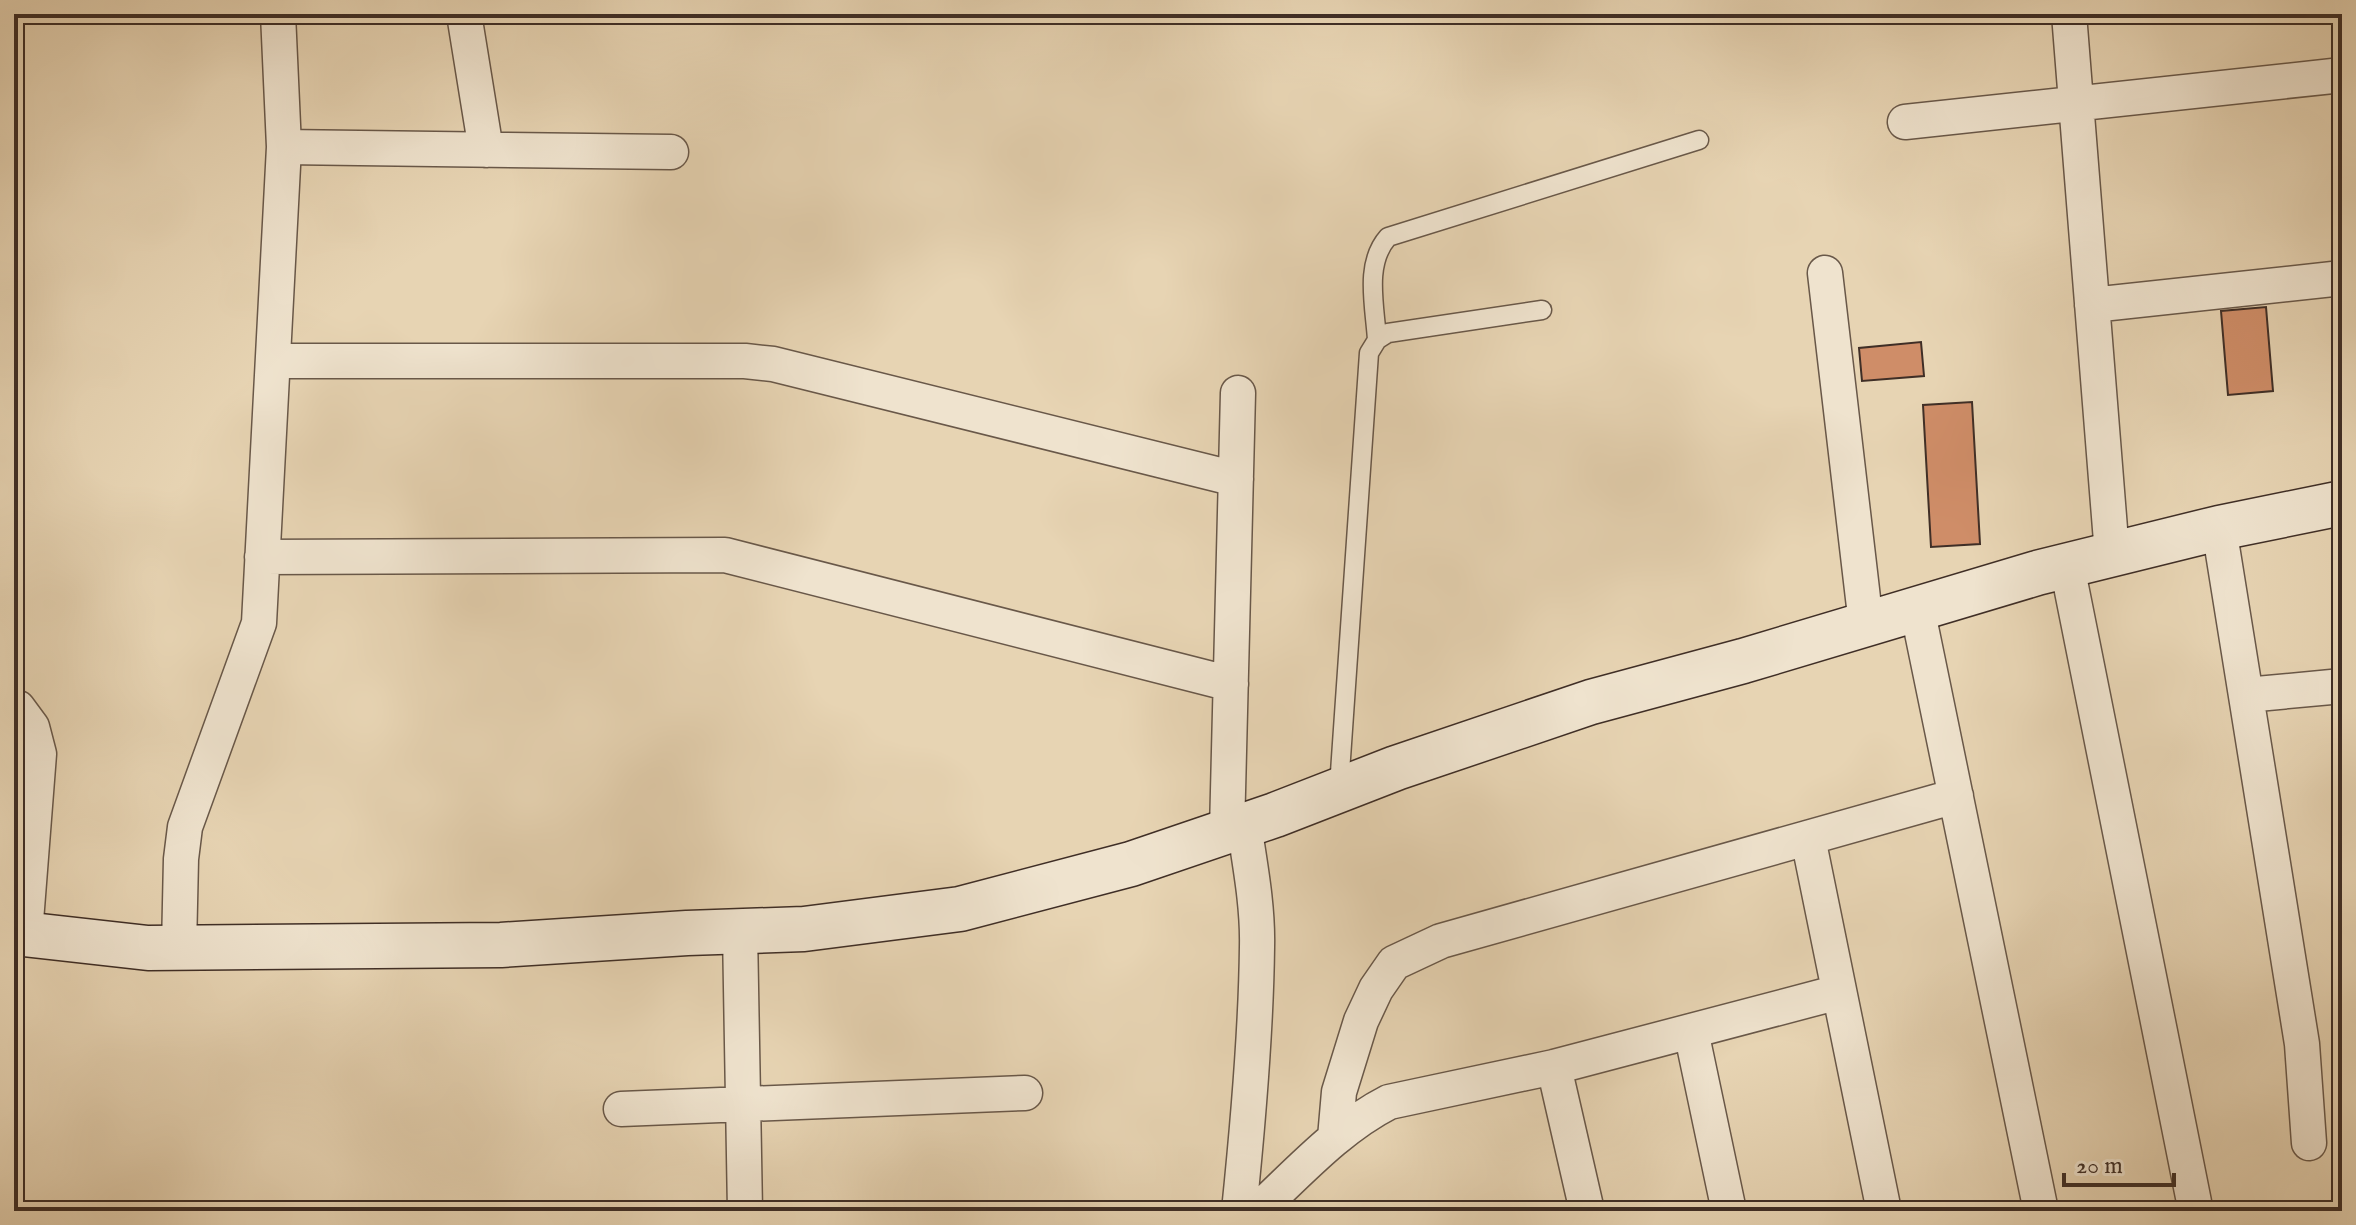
<svg xmlns="http://www.w3.org/2000/svg" width="2356" height="1225" viewBox="0 0 2356 1225" font-family="'IM FELL English',serif">
<style>
.building{fill:#cf8d68;stroke:#3f2e26;stroke-width:2}
.lines{fill:none;stroke-linecap:round;stroke-linejoin:round}
.lane-casing{stroke:#695849;stroke-width:21}
.street-casing{stroke:#695849;stroke-width:37}
.secondary-casing{stroke:#3f2e26;stroke-width:47}
.lane{stroke:#efe3ce;stroke-width:18}
.street{stroke:#efe3ce;stroke-width:34}
.secondary{stroke:#efe3ce;stroke-width:44}
</style>
<rect width="100%" height="100%" fill="#e7d4b3"/>
<filter id="stains"><feTurbulence type="fractalNoise" baseFrequency=".0025" numOctaves="4"/><feColorMatrix values="0 0 0 0 .2 0 0 0 0 .09 0 0 0 0 .02 0 0 0 .5 -.17"/></filter>
<radialGradient id="worn" r=".72"><stop offset=".6" stop-color="#630" stop-opacity="0"/><stop offset="1" stop-color="#630" stop-opacity=".3"/></radialGradient>
<path class="building" d="M2266 307 2273 391 2228 395 2221 311Z
M1921 342 1924 376 1862 381 1859 348Z
M1972 402 1980 544 1931 547 1923 405Z"/>
<g class="lines">
<defs>
<path id="lane" d="M1377 340C1375 306 1364 264 1388 237L1699 140
M1339 787 1369 353 1377 340 1388 333 1542 310"/>
<path id="street" d="M464 14 486 150
M2069 14 2112 554
M1905 122 2342 75
M284 147 671 152
M1825 273 1866 624
M2092 305 2342 278
M273 361H745L773 364 1236 479
M2219 528 2302 1044 2309 1143
M262 557 725 555 1231 684
M2067 566 2194 1202
M1917 608 2041 1211
M2246 695 2342 686
M14 707 18 708 32 727 39 754 25 934
M1227 831 1238 393
M1808 838 1884 1211
M740 931 745 1211
M179 948 181 859 185 827 259 623 284 147 278 14
M1691 1031 1729 1211
M1554 1067 1587 1211
M621 1109 1025 1093
M1335 1138 1339 1092 1361 1021 1376 989 1394 963 1441 941 1956 796
M1239 1211C1248 1124 1256 1035 1257 947 1258 906 1250 865 1244 825
M1257 1211C1298 1173 1338 1128 1389 1102L1554 1067 1839 992"/>
<path id="secondary" d="M14 933 148 948 501 945 687 933 804 929 960 909 1131 864 1275 815 1396 768 1591 702 1743 661 2037 573 2219 528 2342 503"/>
</defs>
<use href="#lane" class="lane-casing"/>
<use href="#street" class="street-casing"/>
<use href="#secondary" class="secondary-casing"/>
<use href="#lane" class="lane"/>
<use href="#street" class="street"/>
<use href="#secondary" class="secondary"/>
</g>
<rect width="2356" height="1225" fill="none" stroke="#e7d4b3" stroke-width="48"/>
<rect x="16" y="16" width="2324" height="1193" fill="none" stroke="#3f2e26" stroke-width="4"/>
<rect x="24" y="24" width="2308" height="1177" fill="none" stroke="#3f2e26" stroke-width="2"/>
<path d="M2064 1173v12h110v-12" fill="none" stroke="#3f2e26" stroke-width="4"/>
<text x="2076" y="1173" font-size="24" fill="#3f2e26" stroke="#efe3ce" stroke-width="6" paint-order="stroke">20 m</text>
<rect width="100%" height="100%" filter="url(#stains)"/>
<rect width="100%" height="100%" fill="url(#worn)"/>
</svg>
